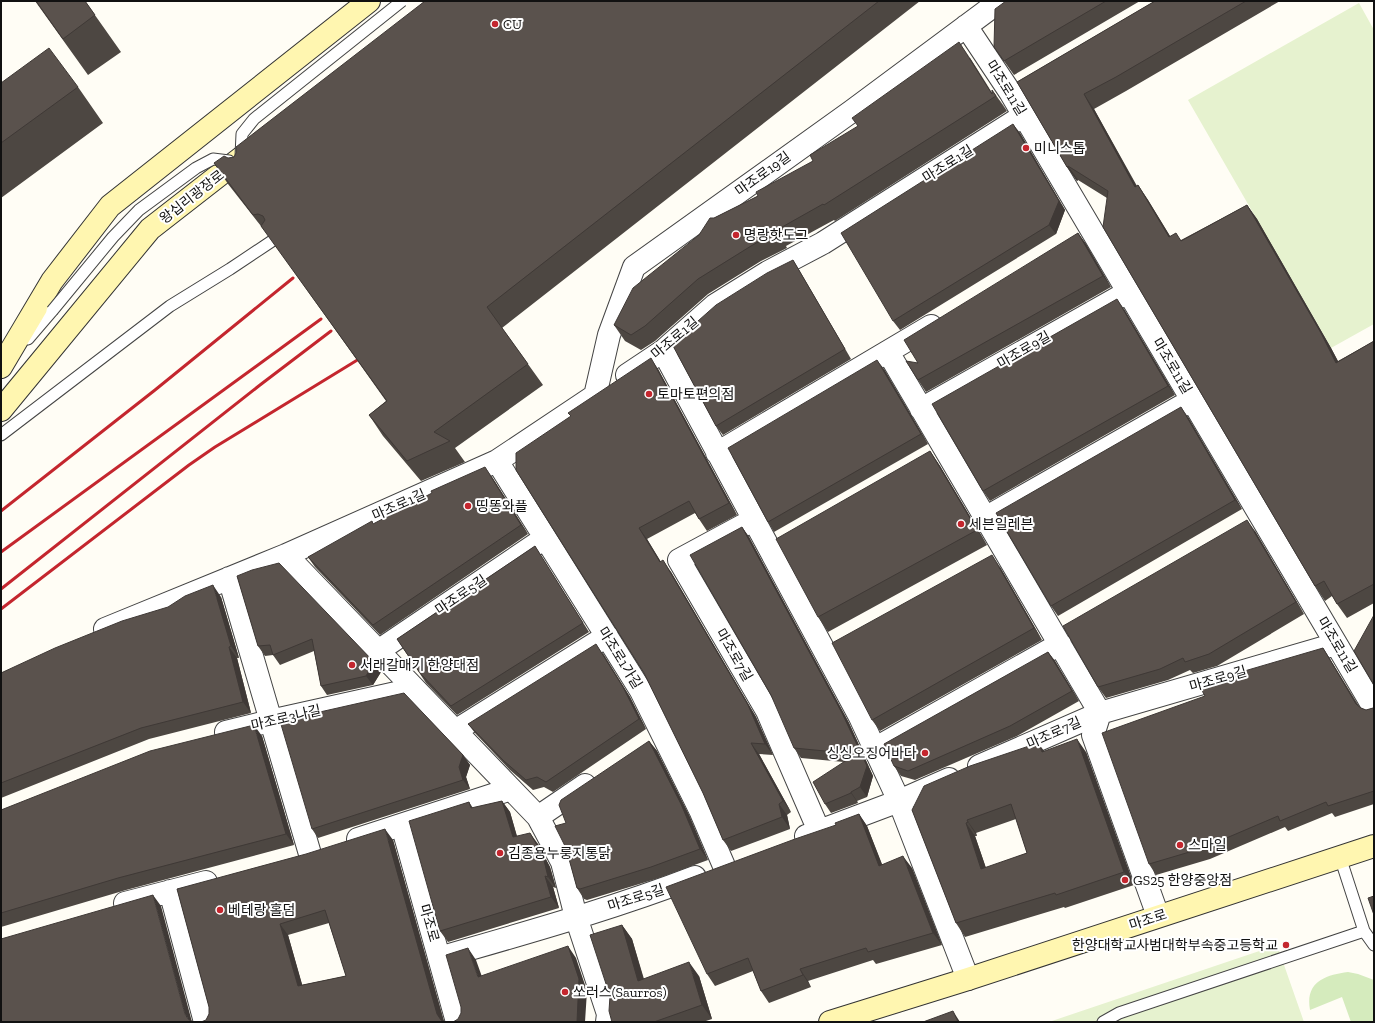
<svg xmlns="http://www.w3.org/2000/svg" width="1375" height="1023" viewBox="0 0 1375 1023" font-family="'Zilla Slab','Noto Sans KR',serif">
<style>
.green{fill:#d5ebbd}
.pitch{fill:#e6f2cf}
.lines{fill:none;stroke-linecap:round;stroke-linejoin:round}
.lane-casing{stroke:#444;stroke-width:13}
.street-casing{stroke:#444;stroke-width:24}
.secondary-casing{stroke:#333;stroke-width:24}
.lane{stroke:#fff;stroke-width:11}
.street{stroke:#fff;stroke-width:22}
.secondary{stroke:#fff6b0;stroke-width:22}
.rail{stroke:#c4262e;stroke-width:3}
.lane-bridge-casing{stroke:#444;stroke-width:13;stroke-linecap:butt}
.lane-bridge{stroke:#fff;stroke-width:11}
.wall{fill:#4d4742;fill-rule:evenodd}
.shaded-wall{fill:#3f3936}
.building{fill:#5a524d;stroke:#3f3936;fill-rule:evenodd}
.poi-dot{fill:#c4262e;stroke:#fff;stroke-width:1.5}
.labels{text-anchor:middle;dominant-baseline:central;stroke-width:4;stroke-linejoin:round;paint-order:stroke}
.poi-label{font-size:14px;fill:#111;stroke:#fff;text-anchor:start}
.street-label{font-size:14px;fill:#111;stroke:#fff}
</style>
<rect width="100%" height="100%" fill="#fffdf5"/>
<path class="green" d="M1348 972 1358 974 1374 980V1022H1351L1342 997 1310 1010C1305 982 1325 975 1348 972Z"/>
<path class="pitch" d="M1359 3 1374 30V324L1331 348 1188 100Z
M1277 945 1304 1022H1049Z"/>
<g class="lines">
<defs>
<path id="lane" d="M28 339 52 311
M1 435 170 306 230 269 272 241
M1340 857 1364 931 1374 945
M1103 1022 1119 1013 1364 931"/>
<path id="street" d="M966 26 1010 92 1374 708
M663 351 860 717 899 801 968 979
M888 352 1100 713 1093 735 1158 916
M627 375 663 351 715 305 768 272 823 243 1023 116
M595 396 609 335 634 267 852 111 1000 1
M921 409 1128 292
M717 453 931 326
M497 461 641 691 700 810 724 866
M985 518 1192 400
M753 520 679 560 767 711 819 831
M286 555 538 817 562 862 576 917 608 1014 607 1022
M229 578 310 854
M105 629 286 555 497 461 593 397
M378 651 545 538
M455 731 607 636
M226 732 270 721 414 689
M874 749 1060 644
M979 766 1100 713 1336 644
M538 817 585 785
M402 825 457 1022
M806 836 899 801 949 779
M358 839 511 789
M170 891 205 1022
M125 903 206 882
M439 958C525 933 612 909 695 877"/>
<path id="secondary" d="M1 367 52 281 110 206 369 1
M1 410 150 229 245 155
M830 1022 968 979 1374 846"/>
</defs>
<use href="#lane" class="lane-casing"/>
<use href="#street" class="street-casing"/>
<use href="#secondary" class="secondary-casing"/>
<use href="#lane" class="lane"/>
<use href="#street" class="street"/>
<use href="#secondary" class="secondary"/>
<path class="rail" d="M1 511 155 390 293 278
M1 552 321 319
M1 589 260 385 331 331
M1 609 189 465 215 447 359 359"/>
<defs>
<path id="lane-bridge" d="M241 156 242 134 254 119 402 1
M52 311 113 237 139 210 196 168 213 159 229 161 232 164"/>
</defs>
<use href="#lane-bridge" class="lane-bridge-casing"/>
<use href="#lane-bridge" class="lane-bridge"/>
</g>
<path class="wall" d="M35 1H85L121 52 88 75Z
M425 1H920L502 328 543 385 455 448 465 462 421 481 383 436 369 415 386 401 268 235 228 184 214 163 234 157Z
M1006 1H1140L1014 75 994 47Z
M1155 1H1280L1126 91 1094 109 1137 186 1138 185 1148 200 1170 236 1181 240 1247 205 1257 219 1331 348 1338 361 1374 341V603L1347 618 1337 604 1332 596 1325 601 1315 586 1107 198 1078 180 1077 181 1067 167 1017 82Z
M970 58 992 93V90L1007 111 835 221 834 220 786 246 787 248 761 261 708 294 655 341 641 350 625 341 614 325 699 235 714 218 758 196 813 161Z
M1 83 78 87 103 123 1 198Z
M1020 133 1065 210 1056 234 900 330 893 321Z
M1078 233 1086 244 1111 287 926 392 918 380V363Z
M793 260 799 270 851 359 723 435 716 426Z
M1124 309 1175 395 990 501 983 491Z
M658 369 737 515 707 531 695 513 647 539 661 562 671 572 756 717 773 755 759 754 791 812 787 815 790 829 731 851 723 840 703 793 644 673 516 470Z
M884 369 928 444 774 532 768 522Z
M1188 417 1242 509 1058 616 1051 606Z
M930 451 940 466 987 545 828 632 818 617Z
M492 477 528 534 380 635 315 567 308 557 374 524Z
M742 527 749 537 849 723 873 776 867 797 857 801 858 803 831 813 825 804 844 762 801 758 794 748Z
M1255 531 1304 614 1217 666 1193 673 1190 670 1168 680 1106 698 1098 687Z
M535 546 541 556 589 632 457 715 426 683 397 639Z
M1000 567 1042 640 880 731 872 720Z
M237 576 381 672 373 685 327 695 321 686 314 651 280 665 273 655 265 656 258 646Z
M221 597 239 658H237L251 713 149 739 1 798V673Z
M1323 648 1330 659 1359 706 1361 708 1366 710 1373 708 1374 707V804L1335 817 1332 813 1288 831 1285 827 1210 859 1156 875 1149 864 1205 696Z
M1048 652 1055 661 1079 701 1017 736 915 780 901 776 894 766Z
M603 653 630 697 646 729 553 792 544 787 533 790 510 770 475 733 468 724Z
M262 736 294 845 126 890 1 927V810Z
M649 741 657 751 689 815 708 860 659 878 587 900 584 899 577 888 566 848V823Z
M1044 751 1086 752 1134 885 1065 908 1064 907 965 937 956 923 912 810ZM1016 819 1027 853 986 868 975 836H977L976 833Z
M463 755 470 765 466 777 470 789 318 838 312 829Z
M502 801 510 812 517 836 538 844 550 867 556 888 553 887 559 908 448 942 440 931 469 802 473 808Z
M859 814 867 826 882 864 912 868 942 945 876 964 873 960 808 981 811 987 769 1003 761 991 753 971 715 986 707 974 836 825Z
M393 840 444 1021 206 1020 209 1014V1007L177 889ZM329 923 346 976 302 985 288 935Z
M622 925 632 939 644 979 699 976 712 1019 703 1022H612Z"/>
<path class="shaded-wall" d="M959 42 970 58 995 97Z
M992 90 1003 105 1007 111 996 96Z
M1084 94 1094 109 1145 202 1135 187Z
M1013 124 1020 133 1065 210 1056 234 1049 225Z
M1068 166 1078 180 1077 181 1067 167Z
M1138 185 1148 200 1179 251 1169 237Z
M1247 205 1257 219 1331 348 1346 377 1336 363Z
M1078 233 1086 244 1111 287 1103 276Z
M793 260 799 270 851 359 845 349Z
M1117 299 1124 309 1175 395 1168 386Z
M651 358 658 369 737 515 729 503Z
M877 360 884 369 928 444 921 434Z
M1181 407 1188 417 1242 509 1235 500Z
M930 451 940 466 987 545 977 530Z
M485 467 492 477 528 534 521 525Z
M1247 520 1255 531 1304 614 1296 602Z
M742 527 749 537 849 723 873 776 867 797 860 787 867 766Z
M639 528 647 539 668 574 660 562Z
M992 555 1000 567 1042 640 1034 628Z
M663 560 671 572 756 717 773 755 765 744Z
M213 585 221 597 239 658 231 646Z
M596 644 630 697 646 729 639 719Z
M229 647 237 658 251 713 243 702Z
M1323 648 1330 659 1363 715 1356 704Z
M1048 652 1055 661 1079 701 1072 691Z
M374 662 381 672 373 685 366 676Z
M254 725 262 736 294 845 286 834Z
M1077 739 1086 752 1134 885 1124 872Z
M649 741 657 751 689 815 708 860 700 849Z
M751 743 759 754 791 812 783 801Z
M1038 743 1048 756 1042 752Z
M463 755 470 765 466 777 470 789 463 780 459 767Z
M851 792 857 801 858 803 851 793Z
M502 801 510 812 520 848 513 837Z
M779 804 787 815 790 829 782 817Z
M859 814 867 826 887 878 879 866Z
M967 820 976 833 977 836 968 822Z
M966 823 975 836 991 883 981 869Z
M385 829 393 840 444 1022H442L437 1014Z
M530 833 538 844 550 867 556 888 548 877Z
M903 856 912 868 942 945 933 933Z
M545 876 553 887 559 908 551 897Z
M153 895 161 906 192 1022H190L185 1014Z
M280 924 288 935 306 998 298 986Z
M622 925 632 939 648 995 638 981Z
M568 946 576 958 587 991 585 1022H577Z
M468 948 476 960 486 988 478 977Z
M689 962 699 976 712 1019 702 1005Z
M800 969 808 981 811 987 803 975Z
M953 1011 960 1022H958Z"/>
<path class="building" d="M36 1H85L95 15 63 39Z
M425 1H879L487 307 528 364 434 432 450 441 407 461 369 415 387 401 261 226 265 220 263 216 258 214 253 215 214 163 224 156 228 158 234 157 236 153V147Z
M1006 1H1106L1004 61 994 47 995 9Z
M1155 1H1246L1116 77 1084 94 1135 187 1138 185 1169 237 1176 233 1181 241 1247 205 1321 333 1336 363 1374 341V584L1337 604 1324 581 1315 586 1103 227 1108 191 1068 166 1067 167 1017 82Z
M959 42 992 94V90L996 96 824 205 823 204 775 231 776 232 751 246 698 279 645 326 631 335 614 325 633 288 699 235 710 218H714L758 196 756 192 813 161 810 155 858 126 852 118Z
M49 48 78 87 1 143V83Z
M1013 124 1059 201 1049 225 893 321 841 233Z
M1078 233 1103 276 918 380 906 361 918 363 904 340Z
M793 260 845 349 716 426 672 344 716 305 767 273Z
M1117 299 1168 386 983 491 932 404Z
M651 358 729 503 699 519 689 501 639 528 660 562 663 560 748 705 765 744 751 743 783 801 779 804 782 817 723 840 703 793 644 673 516 470V453L571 416 568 413Z
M877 360 921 434 768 522 728 448Z
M1181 407 1235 500 1051 606 996 513Z
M930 451 977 530 818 617 776 539Z
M485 467 521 525 373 625 308 557 372 521 373 524 432 493 431 491Z
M1247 520 1296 602 1209 654 1185 662 1183 658 1160 669 1098 687 1063 626Z
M742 527 842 713 867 766 860 787 851 792V793L825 804 813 782 856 754 794 748 771 695 690 555Z
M535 546 583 623 451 706 420 673 397 639Z
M992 555 1034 628 872 720 832 643Z
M279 563 374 662 366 676 321 686 312 639 273 655 270 645 258 646 237 576 252 570Z
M213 585 231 646 229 647 243 702 141 728 1 783V673L55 648 122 621 168 607 185 596Z
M1374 615V685L1354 651Z
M596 644 623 687 639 719 546 782 537 777 526 780 504 761 468 724Z
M1323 648 1356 704 1361 708 1366 710 1373 708 1374 707V791L1328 806 1326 802 1280 821 1278 816 1203 848 1149 864 1102 733 1205 696 1200 687 1241 672Z
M1048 652 1072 691 1010 726 908 771 894 766 884 744Z
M404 693 463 755 459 767 463 780 312 829 280 721Z
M254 725 286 834 118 878 1 913V810L150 751Z
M1077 739 1124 872 1056 895 1055 893 956 923 912 810 924 786 970 766 1038 743 1042 752ZM1011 804 1027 853 981 869 966 823 968 822 967 820Z
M649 741 681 804 700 849 651 867 580 889 577 888 566 848 555 826 566 823 559 805 561 800Z
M502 801 513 837 530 833 543 856 548 877 545 876 551 897 440 931 409 821 469 802 471 808Z
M859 814 879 866 903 856 933 933 868 952 866 948 800 969 803 975 761 991 748 958 707 974 666 887 795 839 836 825 835 823Z
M385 829 437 1014 441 1020 445 1022H201L206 1020 209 1014V1007L177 889 306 854ZM325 910 346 976 298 986 280 924Z
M153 895 185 1014 188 1019 193 1022H1V939Z
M1374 896V915L1368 898Z
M622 925 638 981 689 962 702 1005 654 1022H612L609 1011 610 996 590 935Z
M568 946 579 979 577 1022H453L458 1019 461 1013V1007L446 955 468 948 478 977Z
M953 1011 958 1022H923Z"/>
<g class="poi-dot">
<circle cx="495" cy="24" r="4"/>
<circle cx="1026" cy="148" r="4"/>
<circle cx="736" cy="235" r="4"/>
<circle cx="649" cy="394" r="4"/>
<circle cx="468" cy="506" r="4"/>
<circle cx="961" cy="524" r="4"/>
<circle cx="352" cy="665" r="4"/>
<circle cx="925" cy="753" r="4"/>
<circle cx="1180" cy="845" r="4"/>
<circle cx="500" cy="853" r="4"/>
<circle cx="1125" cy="880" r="4"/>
<circle cx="220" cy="910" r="4"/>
<circle cx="1286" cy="945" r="4"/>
<circle cx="565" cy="992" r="4"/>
</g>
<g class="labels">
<g class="poi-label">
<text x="503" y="24">CU</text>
<text x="1034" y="148">미니스톱</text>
<text x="744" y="235">명랑핫도그</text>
<text x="657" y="394">토마토편의점</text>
<text x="476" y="506">띵똥와플</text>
<text x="969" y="524">세븐일레븐</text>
<text x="360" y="665">서래갈매기 한양대점</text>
<text x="917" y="753" text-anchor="end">싱싱오징어바다</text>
<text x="1188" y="845">스마일</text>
<text x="508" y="853">김종용누룽지통닭</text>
<text x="1133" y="880">GS25 한양중앙점</text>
<text x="228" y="910">베테랑 홀덤</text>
<text x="1278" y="945" text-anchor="end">한양대학교사범대학부속중고등학교</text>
<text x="573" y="992">쏘러스(Saurros)</text>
</g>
<g class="street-label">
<text transform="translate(1006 88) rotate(58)">마조로11길</text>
<text transform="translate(948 164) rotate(-32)">마조로1길</text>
<text transform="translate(763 174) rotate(-36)">마조로19길</text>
<text transform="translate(192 197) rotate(-38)">왕십리광장로</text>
<text transform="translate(675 338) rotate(-40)">마조로1길</text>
<text transform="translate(1024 350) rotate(-30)">마조로9길</text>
<text transform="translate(1172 366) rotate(59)">마조로11길</text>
<text transform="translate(399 505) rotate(-24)">마조로1길</text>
<text transform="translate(461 595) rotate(-34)">마조로5길</text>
<text transform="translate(1337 645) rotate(59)">마조로11길</text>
<text transform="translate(734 655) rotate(60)">마조로7길</text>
<text transform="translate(620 658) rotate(58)">마조로1가길</text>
<text transform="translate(1218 679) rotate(-16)">마조로9길</text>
<text transform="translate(286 718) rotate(-13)">마조로3나길</text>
<text transform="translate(1054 733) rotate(-24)">마조로7길</text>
<text transform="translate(636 898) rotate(-18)">마조로5길</text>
<text transform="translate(1148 920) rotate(-18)">마조로</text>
<text transform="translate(429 923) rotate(74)">마조로</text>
</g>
</g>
<rect width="1375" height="1023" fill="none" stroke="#111111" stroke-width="4"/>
</svg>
